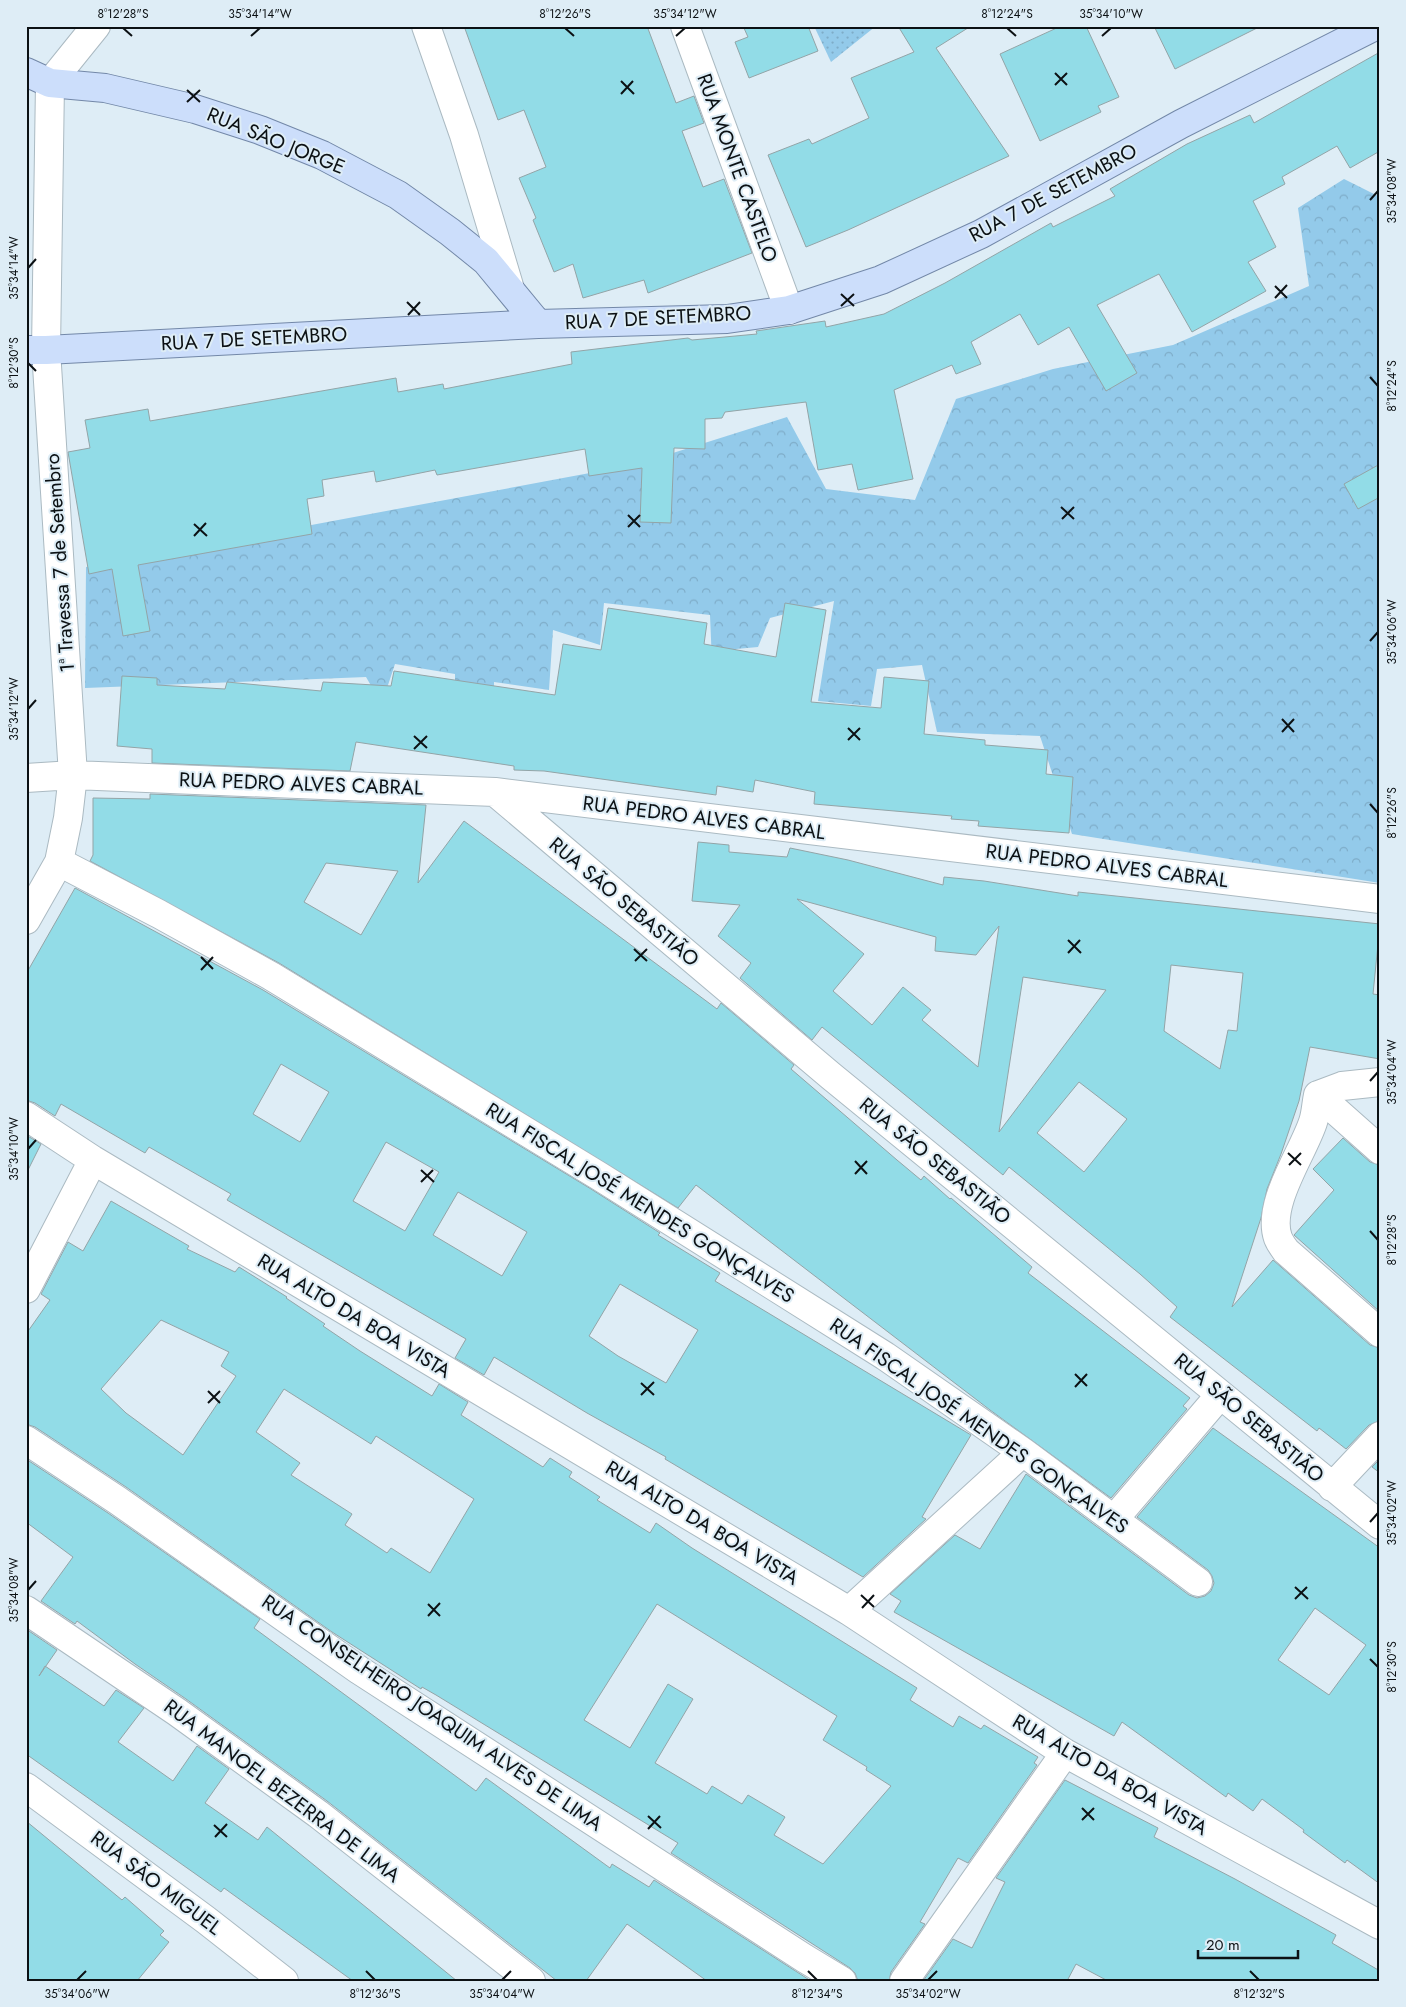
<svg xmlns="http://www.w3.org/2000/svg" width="1406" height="2007" viewBox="0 0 1406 2007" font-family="Jost,sans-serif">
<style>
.grass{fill:url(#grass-dots)}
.forest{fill:url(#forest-crowns)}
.building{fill:#92dce7;stroke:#93a4a7;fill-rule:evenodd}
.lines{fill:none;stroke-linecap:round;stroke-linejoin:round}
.minor-casing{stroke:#abbac2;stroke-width:30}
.major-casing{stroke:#7388a8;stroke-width:30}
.minor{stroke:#fff;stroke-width:28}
.major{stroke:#ccdefb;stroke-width:28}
.ticks{fill:none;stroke:#0c1114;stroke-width:2}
.labels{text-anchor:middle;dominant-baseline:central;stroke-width:4;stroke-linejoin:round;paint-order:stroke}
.street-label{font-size:20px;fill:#0c1114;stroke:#deedf6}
.neatline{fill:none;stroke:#0c1114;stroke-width:2}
.ticks-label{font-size:12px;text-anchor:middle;fill:#0c1114}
</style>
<defs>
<pattern id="grass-dots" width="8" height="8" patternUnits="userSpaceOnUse" patternTransform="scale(1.25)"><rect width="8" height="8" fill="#93caea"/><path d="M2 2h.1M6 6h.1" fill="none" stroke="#7eacc8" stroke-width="1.8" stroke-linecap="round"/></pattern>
<pattern id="forest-crowns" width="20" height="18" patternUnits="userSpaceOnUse" patternTransform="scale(1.25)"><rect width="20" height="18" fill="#93caea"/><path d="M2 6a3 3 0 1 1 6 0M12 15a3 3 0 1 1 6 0" fill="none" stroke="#7eacc8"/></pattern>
</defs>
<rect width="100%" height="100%" fill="#deedf6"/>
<path class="grass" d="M814 26H876L831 62Z"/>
<path class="forest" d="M1344 179 1380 197V883L1072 834 1040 736 937 732 922 665 877 669 871 706 818 701 834 601 770 618 758 647 736 649 732 672 712 663 710 615 604 603 600 645 553 630 549 690 494 682V708L455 700V674L395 664 387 688 373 689 366 677 85 688 86 567 638 464 787 417 826 489 915 500 956 399 1053 369 1173 345 1309 286 1298 208Z"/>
<path class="building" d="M464 26H647L676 103 694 96 704 123 682 131 703 187 724 179 752 253 648 293 644 280 583 298 573 264 554 272 533 220 536 218 519 178 546 167 524 110 498 120Z
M743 26H808L818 51 749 78 735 42 748 37Z
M898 26H971L936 48 1009 156 848 230 806 247 768 155 809 139 812 144 869 118 851 78 914 52Z
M1061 26H1086L1119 97 1098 106 1101 112 1040 141 1000 54Z
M1154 26H1261L1175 69Z
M1380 52V151L1350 168 1337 146 1282 177 1285 184 1253 201 1276 247 1248 262 1266 291 1192 332 1159 274 1097 305 1137 373 1106 391 1069 327 1038 345 1020 314 971 342 981 364 956 374 952 365 894 390 913 479 858 490 852 464 818 470 806 402 725 412 722 418 705 419V449L674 448 671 523 640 522 642 468 589 476 585 449 437 475 435 470 376 482 374 471 322 480 324 496 307 499 312 534 138 565 150 631 123 636 112 569 89 574 68 452 90 448 85 420 148 409 150 421 396 378 398 392 443 384 444 389 572 364 571 352 688 338 692 340 757 334 756 331 825 321 826 327 884 314 945 283 1051 223 1053 227 1115 196 1110 189 1187 144 1250 115 1254 123Z
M1380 464V497L1358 509 1344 484Z
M785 603 826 610 811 702 881 708 884 677 929 681 924 734 985 740V745L1048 750 1046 774 1073 777 1069 833 978 826 979 821 951 819 952 816 814 804 815 792 755 780 753 792 717 786 716 795 544 771 514 770V766L356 742 350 771 152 763V749L117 746 122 676 157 678V685L225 689 227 682 321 691 323 682 391 686 394 671 555 695 563 644 601 650 608 608 707 623 704 644 776 657Z
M150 794 426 805 418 883 464 821 717 1009 721 1003 794 1065 791 1069 897 1160 921 1180 924 1176 950 1199 951 1198 1032 1267 1028 1273 1190 1398 1183 1406 1187 1409 1111 1498 990 1410 696 1185 678 1208 279 963 90 861 93 855V798L150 799ZM326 863 398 871 361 935 304 902Z
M698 842 729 845V852L787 857 790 848 848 860 943 885 944 877 984 881 1078 896V892L1380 924 1373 994 1380 995V1059L1310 1047 1299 1101 1281 1154 1267 1189 1261 1218 1232 1307 1273 1260 1370 1345 1380 1348V1421L1369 1425 1346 1449 1319 1428 1317 1431 1170 1317 1177 1307 1140 1274 1009 1167 1003 1175 822 1027 812 1040 740 978 751 963 718 936 740 905 692 901ZM797 899 936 937 935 951 976 955 999 926 978 1067 922 1020 931 1010 903 987 872 1025 833 991 864 954ZM1171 965 1243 973 1237 1031 1228 1030 1220 1069 1164 1031ZM1023 977 1106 990 999 1132ZM1079 1082 1127 1119 1084 1172 1037 1133Z
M75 888 263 990 591 1189 660 1233 658 1235 720 1273 715 1281 971 1435 922 1517 926 1519 863 1577 665 1459 666 1457 587 1413 494 1357 484 1375 455 1358 466 1339 227 1200 231 1194 149 1147 145 1153 61 1104 55 1116 35 1103 26 1100V974ZM281 1064 329 1092 300 1142 253 1114ZM386 1142 439 1172 405 1231 353 1201ZM458 1192 527 1232 502 1276 433 1235ZM620 1284 698 1330 666 1383 618 1356 589 1336Z
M26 1135 41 1144 26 1174Z
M1343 1138 1370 1162 1380 1165V1312L1294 1235 1334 1190 1313 1169Z
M111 1201 189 1246 187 1249 235 1272 239 1267 287 1297 286 1298 325 1324 323 1326 360 1351 432 1396 439 1384 468 1402 461 1415 543 1467 550 1458 572 1472 569 1477 600 1497 597 1500 650 1533 656 1523 692 1548 917 1688 910 1700 953 1727 959 1716 981 1729 984 1725 1038 1757 1034 1763 1037 1765 968 1863 958 1858 920 1922 925 1924 891 1972 889 1981H858L855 1973 850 1968 671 1853 678 1843 436 1695 422 1687 421 1689 332 1632 126 1487 35 1427 26 1424V1334L50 1300 41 1294 68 1242 83 1251ZM161 1320 229 1352 221 1366 236 1376 183 1455 126 1413 101 1389ZM284 1389 371 1444 376 1436 474 1499 430 1573 391 1548 387 1553 345 1525 352 1514 291 1475 300 1463 256 1432ZM657 1604 837 1716 823 1740 867 1767 866 1770 891 1786 823 1864 774 1835 785 1817 748 1795 742 1804 712 1786 707 1794 655 1763 693 1699 668 1684 630 1748 584 1720Z
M1213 1428 1380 1548V1884L1347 1860 1345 1863 1303 1832 1304 1830 1262 1799 1253 1811 1228 1793 1226 1797 1122 1722 1114 1736 894 1612 901 1601 890 1594 955 1535 980 1549 1026 1474 1189 1595 1197 1598 1205 1596 1211 1591 1214 1583 1212 1576 1208 1570 1137 1517ZM1315 1608 1366 1645 1329 1695 1278 1660Z
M26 1459 108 1513 260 1619 254 1628 476 1791 486 1778 610 1868 612 1864 649 1887 654 1880 811 1981H707L627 1924 586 1981H557L327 1801 186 1699 135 1664 77 1621 75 1624 41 1601 73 1557 26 1522Z
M1380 1459V1473L1372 1467Z
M26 1629 57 1650 39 1676 45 1666 104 1706 116 1690 144 1708 118 1742 173 1781 197 1746 229 1769 205 1803 258 1840 267 1827 457 1981H353L224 1888 221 1892 26 1754Z
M1065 1780 1158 1828 1154 1837 1235 1879 1336 1935 1332 1943 1380 1971V1981H1108L1076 1964 1067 1981H923L953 1939 972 1948 1005 1882 996 1878Z
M26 1821 122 1900 125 1897 164 1931 160 1935 169 1942 137 1981H26Z"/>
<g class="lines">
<defs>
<path id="minor" d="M426 26 464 135 510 289
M685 26 789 310
M26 778 73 775 495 792 1380 899
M495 792 831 1076 1380 1525
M59 862 159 914 271 976 599 1176 885 1356 1023 1452 1198 1582
M26 920 59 862 68 818 73 775 46 350 50 83 96 26
M1318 1095C1316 1104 1316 1113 1313 1122 1303 1153 1266 1204 1278 1238 1280 1243 1283 1247 1286 1251L1380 1333
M1318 1095 1380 1150
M1318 1095 1342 1086 1380 1082
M26 1116 93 1160 849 1611 1065 1753 1380 1925
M26 1289 93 1160
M26 1440 117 1500 359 1670 804 1958 842 1981
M1332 1487 1380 1436
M1115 1518 1220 1395
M26 1610 177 1712 318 1814 531 1981
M849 1611 1023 1452
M26 1787 206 1920 284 1981
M904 1981 1065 1753"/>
<path id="major" d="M26 72 50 83 105 88 195 109 260 130 322 155 398 195 450 232 486 261 538 324
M26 350H46L538 324 727 319 789 310 881 280 981 234 1181 124 1375 26"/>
</defs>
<use href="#minor" class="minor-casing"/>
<use href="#major" class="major-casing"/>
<use href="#minor" class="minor"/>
<use href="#major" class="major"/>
</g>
<path class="ticks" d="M123 28 132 36M565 28 574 36M1007 28 1016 36M251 36 260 28M676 36 685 28M1102 36 1111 28M1055 73 1067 85M621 81 634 94M1055 85 1067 73M187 90 200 102M621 94 633 81M187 102 200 90M1370 200 1378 191M28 268 36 259M1275 286 1287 298M841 294 854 306M1275 298 1287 285M407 302 420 315M841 306 854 294M408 315 420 302M28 363 36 371M1370 377 1378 386M1061 507 1074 519M628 515 640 527M1062 519 1074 507M194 524 207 536M628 527 640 515M194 536 206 523M1370 641 1378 632M28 709 36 700M1282 719 1294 732M848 728 860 740M1282 732 1294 719M414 736 427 748M848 740 860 728M414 749 427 736M1370 804 1378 813M1068 940 1081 953M634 949 647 961M1068 953 1080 940M201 957 213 969M635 961 647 949M201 970 213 957M1370 1081 1378 1072M28 1149 36 1140M1288 1153 1301 1165M855 1161 867 1174M1289 1165 1301 1153M421 1170 434 1182M855 1174 867 1161M421 1182 433 1170M1370 1231 1378 1240M1075 1374 1087 1386M641 1383 654 1395M1075 1387 1087 1374M208 1391 220 1403M641 1395 654 1382M208 1403 220 1391M1370 1522 1378 1513M1295 1587 1308 1599M28 1590 36 1581M861 1595 874 1607M1295 1599 1307 1587M428 1604 440 1616M862 1608 874 1595M428 1616 440 1603M1370 1659 1378 1667M1082 1808 1094 1820M648 1816 661 1828M1082 1820 1094 1808M214 1825 227 1837M648 1829 660 1816M215 1837 227 1824M366 1971 375 1980M808 1971 817 1980M1250 1971 1259 1980M77 1980 86 1971M502 1980 511 1971M928 1980 937 1971"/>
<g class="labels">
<g class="street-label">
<text transform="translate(276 141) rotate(22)">RUA SÃO JORGE</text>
<text transform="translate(737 168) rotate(70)">RUA MONTE CASTELO</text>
<text transform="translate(1053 193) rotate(-28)">RUA 7 DE SETEMBRO</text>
<text transform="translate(658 318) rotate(-3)">RUA 7 DE SETEMBRO</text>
<text transform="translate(254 339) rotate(-3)">RUA 7 DE SETEMBRO</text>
<text transform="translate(60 563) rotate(-94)">1ª Travessa 7 de Setembro</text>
<text transform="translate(301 784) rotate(2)">RUA PEDRO ALVES CABRAL</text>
<text transform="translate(704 818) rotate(7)">RUA PEDRO ALVES CABRAL</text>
<text transform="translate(1107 866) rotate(7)">RUA PEDRO ALVES CABRAL</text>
<text transform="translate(624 902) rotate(40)">RUA SÃO SEBASTIÃO</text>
<text transform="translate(935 1161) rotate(39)">RUA SÃO SEBASTIÃO</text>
<text transform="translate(640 1203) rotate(32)">RUA FISCAL JOSÉ MENDES GONÇALVES</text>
<text transform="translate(354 1316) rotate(31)">RUA ALTO DA BOA VISTA</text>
<text transform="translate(1249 1418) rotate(40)">RUA SÃO SEBASTIÃO</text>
<text transform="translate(979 1426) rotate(35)">RUA FISCAL JOSÉ MENDES GONÇALVES</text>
<text transform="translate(702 1523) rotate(31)">RUA ALTO DA BOA VISTA</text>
<text transform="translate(432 1713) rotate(34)">RUA CONSELHEIRO JOAQUIM ALVES DE LIMA</text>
<text transform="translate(1110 1775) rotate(30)">RUA ALTO DA BOA VISTA</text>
<text transform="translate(282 1791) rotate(37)">RUA MANOEL BEZERRA DE LIMA</text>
<text transform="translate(156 1883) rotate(37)">RUA SÃO MIGUEL</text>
</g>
</g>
<rect width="1406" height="2007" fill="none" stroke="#deedf6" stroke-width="55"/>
<path d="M1198 1950v8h100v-8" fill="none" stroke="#0c1114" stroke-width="2.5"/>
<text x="1206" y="1950" font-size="15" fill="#0c1114" stroke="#deedf6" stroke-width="4" paint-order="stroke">20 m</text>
<rect x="28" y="28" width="1350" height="1952" class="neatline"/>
<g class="ticks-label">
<text x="123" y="18">8°12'28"S</text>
<text x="260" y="18">35°34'14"W</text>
<text x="565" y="18">8°12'26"S</text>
<text x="685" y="18">35°34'12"W</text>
<text x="1007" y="18">8°12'24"S</text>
<text x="1111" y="18">35°34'10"W</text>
<text transform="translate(1392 191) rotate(-90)" y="4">35°34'08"W</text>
<text transform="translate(14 268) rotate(-90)" y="4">35°34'14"W</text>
<text transform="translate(14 363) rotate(-90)" y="4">8°12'30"S</text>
<text transform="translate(1392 386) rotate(-90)" y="4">8°12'24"S</text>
<text transform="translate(1392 632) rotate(-90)" y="4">35°34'06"W</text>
<text transform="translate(14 709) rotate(-90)" y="4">35°34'12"W</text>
<text transform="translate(1392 813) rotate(-90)" y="4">8°12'26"S</text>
<text transform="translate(1392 1072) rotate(-90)" y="4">35°34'04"W</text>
<text transform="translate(14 1149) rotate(-90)" y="4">35°34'10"W</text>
<text transform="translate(1392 1240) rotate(-90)" y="4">8°12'28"S</text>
<text transform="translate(1392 1513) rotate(-90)" y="4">35°34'02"W</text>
<text transform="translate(14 1590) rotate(-90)" y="4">35°34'08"W</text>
<text transform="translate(1392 1667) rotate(-90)" y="4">8°12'30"S</text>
<text x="77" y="1998">35°34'06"W</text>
<text x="375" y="1998">8°12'36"S</text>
<text x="502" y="1998">35°34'04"W</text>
<text x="817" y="1998">8°12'34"S</text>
<text x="928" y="1998">35°34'02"W</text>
<text x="1259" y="1998">8°12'32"S</text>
</g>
</svg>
